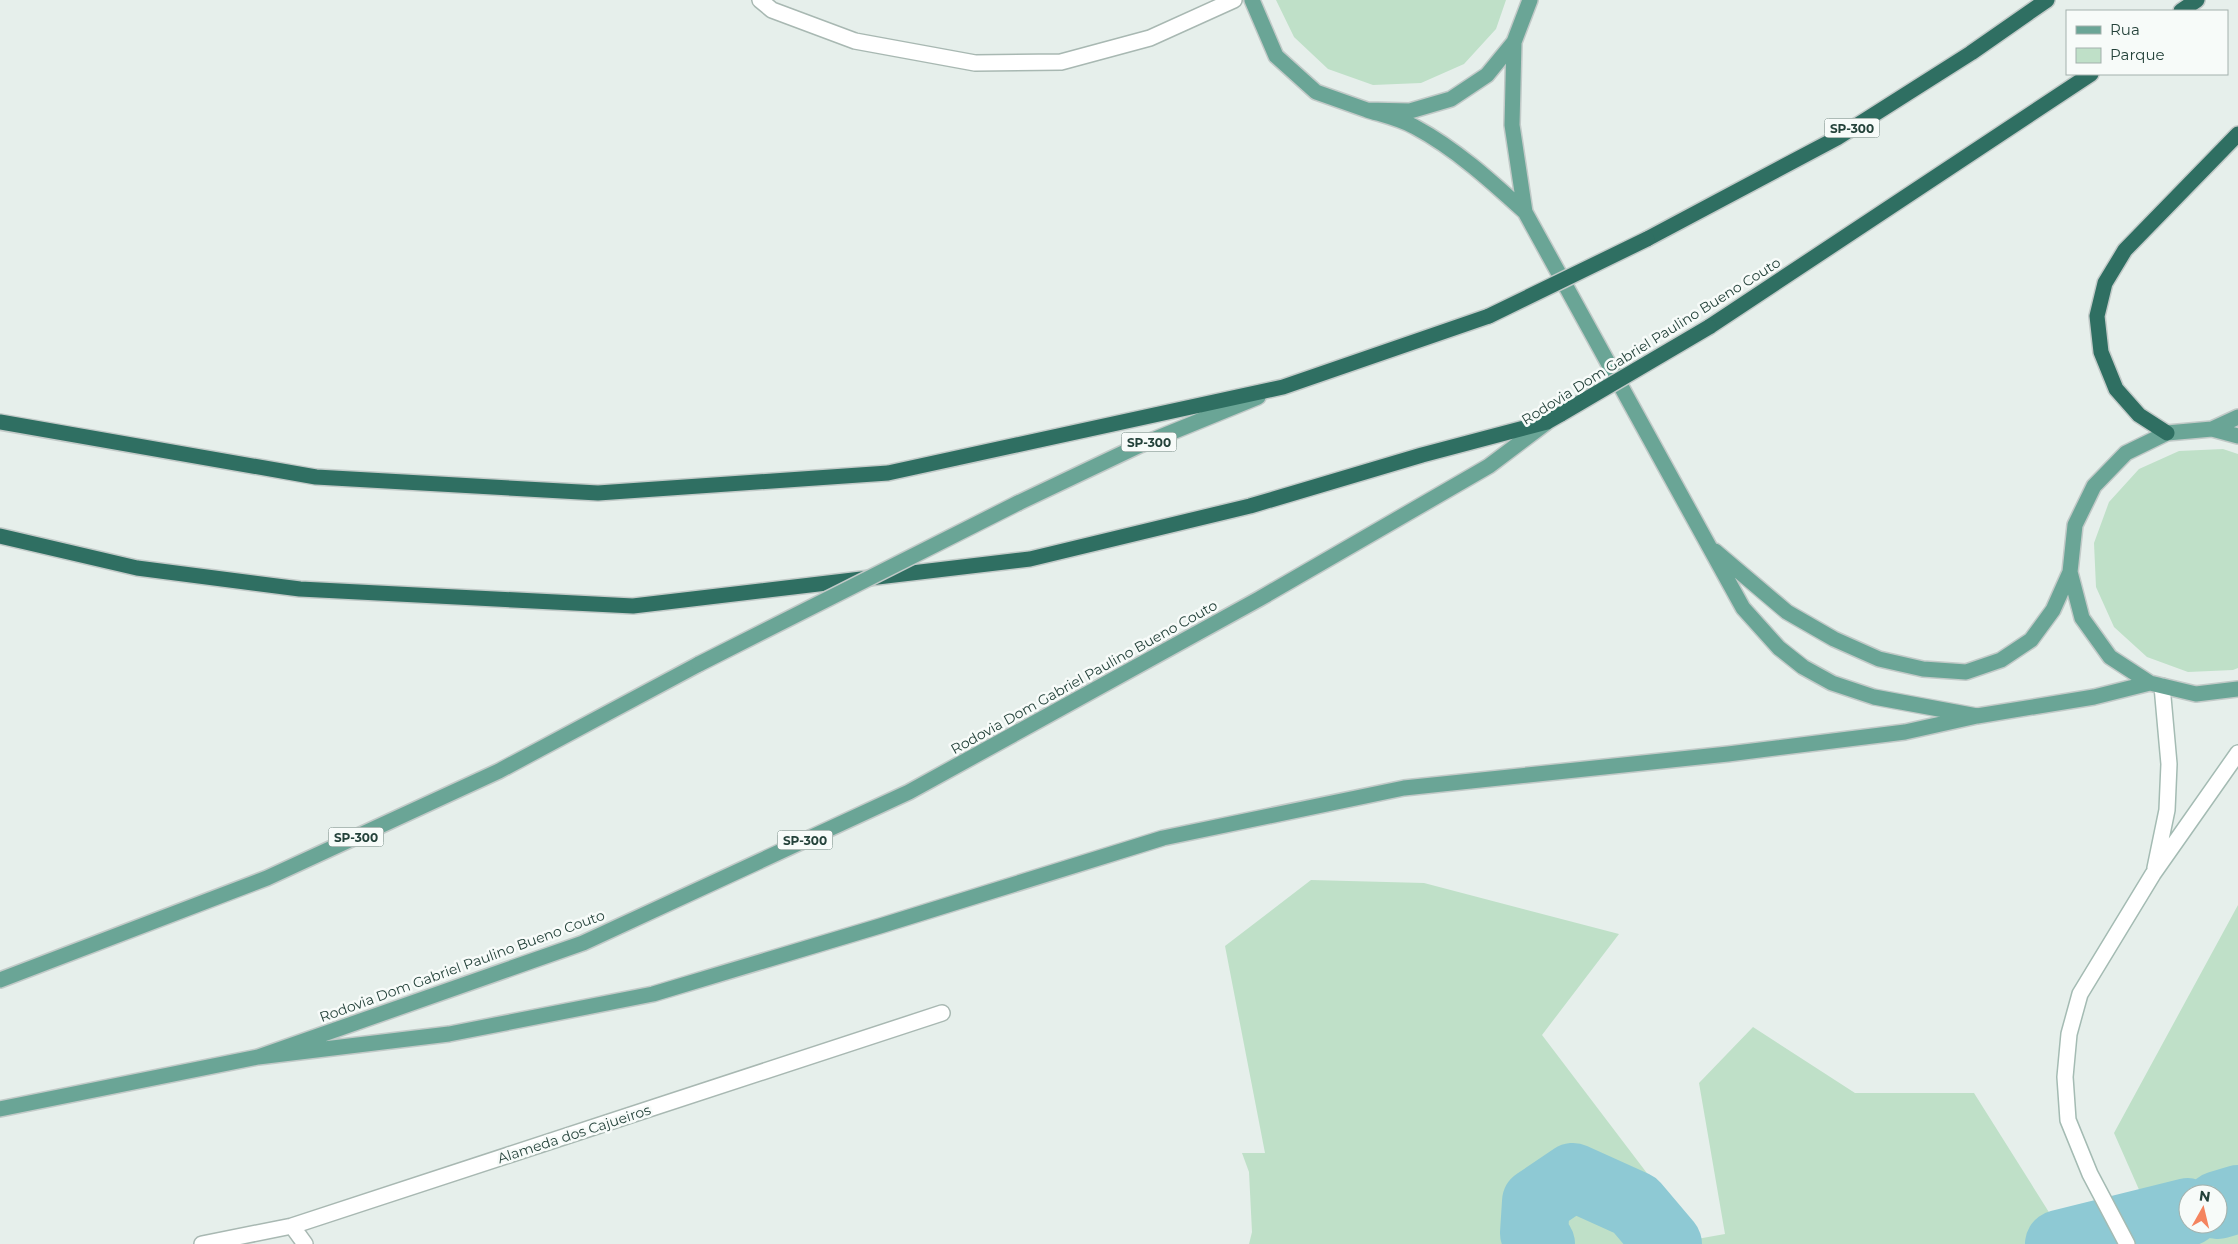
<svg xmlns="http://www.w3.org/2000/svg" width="2238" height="1244" viewBox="0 0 2238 1244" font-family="Montserrat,sans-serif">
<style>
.green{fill:#bfe0c8;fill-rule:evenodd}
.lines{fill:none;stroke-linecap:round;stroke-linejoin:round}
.river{stroke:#8ec9d4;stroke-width:68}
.minor-casing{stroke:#a8b8b2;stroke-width:18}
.secondary-casing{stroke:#a4bbb3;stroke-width:18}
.primary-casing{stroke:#c2cac8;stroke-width:18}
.motorway-casing{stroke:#c2cac8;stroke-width:18}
.minor{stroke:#fff;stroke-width:15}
.secondary{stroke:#fff;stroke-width:15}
.primary{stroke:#6aa596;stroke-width:15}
.motorway{stroke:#2f6f62;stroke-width:15}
.primary-bridge-casing{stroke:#c2cac8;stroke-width:18;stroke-linecap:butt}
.motorway-bridge-casing{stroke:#c2cac8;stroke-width:18;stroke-linecap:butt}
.primary-bridge{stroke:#6aa596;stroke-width:15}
.motorway-bridge{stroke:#2f6f62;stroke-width:15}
.labels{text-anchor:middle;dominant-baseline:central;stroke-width:5;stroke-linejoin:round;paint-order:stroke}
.shield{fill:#f7fbf9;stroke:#637a73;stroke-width:1}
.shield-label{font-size:12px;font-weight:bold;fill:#24423a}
.street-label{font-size:14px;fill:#24423a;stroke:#f7fbf9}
</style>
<rect width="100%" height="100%" fill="#e6efeb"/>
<path class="green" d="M1276 0H1506L1496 29 1464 64 1421 83 1373 85 1328 69 1294 37Z
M2223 449 2238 454V668L2233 670 2188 672 2147 657 2114 627 2096 587 2094 543 2109 502 2139 469 2179 451Z
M1311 880 1424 883 1619 934 1542 1035 1697 1239 1725 1234 1699 1083 1753 1027 1855 1093H1974L2069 1244H1249L1252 1232 1249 1172 1242 1153H1265L1225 946Z
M2238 905V1244H2163L2114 1133ZM2188 1194H2218V1224H2188Z"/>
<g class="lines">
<path class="river" d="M2218 1205 2238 1199
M1541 1244 1534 1233 1536 1202 1573 1177 1635 1205 1668 1244
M2059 1244 2188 1212"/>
<defs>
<path id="minor" d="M760 0 772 10 855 41 975 63 1061 62 1150 38 1234 0
M292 1226 305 1244
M202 1244 292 1226 942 1013"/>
<path id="secondary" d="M2155 868 2167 810 2169 764 2162 686
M2127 1244 2090 1174 2068 1120 2065 1077 2069 1034 2080 994 2153 874 2238 753"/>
<path id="primary" d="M1252 0 1276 56 1316 92 1367 110 1410 111 1451 99 1487 75 1514 42 1530 0
M1514 42 1512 125 1525 212
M1367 110C1383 115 1401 119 1415 127 1456 149 1491 181 1525 212L1743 608 1779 648 1803 667 1832 683 1874 697 1977 716 2094 697 2150 683
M2212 429 2238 417
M2238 436 2212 429 2167 433 2126 453 2094 486 2075 525 2070 572 2082 618 2110 657 2150 683 2196 694 2238 689
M1018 503 1138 446 1258 397
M1715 551 1787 612 1834 639 1879 659 1923 669 1966 672 2001 660 2031 640 2053 610 2070 572
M0 980 267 878 499 771 699 664
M258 1057 449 1034 653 994 880 926 1163 838 1404 788 1728 754 1905 732 1977 716
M0 1109 258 1057 583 943 909 792 1259 599 1489 466 1546 423"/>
<path id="motorway" d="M2181 11 2197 0
M1647 239 1837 138 1971 53 2047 0
M1709 327 2091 74
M0 422 316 477 598 493 888 473 1283 387 1489 316
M2167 433 2139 415 2116 389 2101 352 2097 316 2105 283 2125 250 2238 134
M0 536 137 568 300 589 633 606 1030 559 1250 506 1422 455 1547 422 1561 414"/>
</defs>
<use href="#minor" class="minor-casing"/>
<use href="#secondary" class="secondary-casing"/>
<use href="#primary" class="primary-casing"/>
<use href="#motorway" class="motorway-casing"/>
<use href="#minor" class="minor"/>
<use href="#secondary" class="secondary"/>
<use href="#primary" class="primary"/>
<use href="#motorway" class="motorway"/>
<defs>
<path id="primary-bridge" d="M699 664 1018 503"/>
<path id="motorway-bridge" d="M1489 316 1647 239
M1561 414 1709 327"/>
</defs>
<use href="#primary-bridge" class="primary-bridge-casing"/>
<use href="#motorway-bridge" class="motorway-bridge-casing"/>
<use href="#primary-bridge" class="primary-bridge"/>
<use href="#motorway-bridge" class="motorway-bridge"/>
</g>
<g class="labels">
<g class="shield">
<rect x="1824.5" y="118.5" width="55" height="19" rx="4"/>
<rect x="1121.5" y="432.5" width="55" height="19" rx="4"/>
<rect x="328.5" y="827.5" width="55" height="19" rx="4"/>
<rect x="777.5" y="830.5" width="55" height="19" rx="4"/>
</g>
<g class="shield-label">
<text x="1852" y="128">SP-300</text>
<text x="1149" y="442">SP-300</text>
<text x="356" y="837">SP-300</text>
<text x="805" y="840">SP-300</text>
</g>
<g class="street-label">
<text transform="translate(1651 341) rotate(-32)">Rodovia Dom Gabriel Paulino Bueno Couto</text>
<text transform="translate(1084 677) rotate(-29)">Rodovia Dom Gabriel Paulino Bueno Couto</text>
<text transform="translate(462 966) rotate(-20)">Rodovia Dom Gabriel Paulino Bueno Couto</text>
<text transform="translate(574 1134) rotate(-18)">Alameda dos Cajueiros</text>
</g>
</g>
<rect x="2066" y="10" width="162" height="65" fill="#f7fbf9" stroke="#a3b1ad"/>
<rect x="2076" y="26" width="25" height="8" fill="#6aa596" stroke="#a3b1ad"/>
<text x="2110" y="35" font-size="15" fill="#24423a">Rua</text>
<rect x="2076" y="48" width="25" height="15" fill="#bfe0c8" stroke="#a3b1ad"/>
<text x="2110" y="60" font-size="15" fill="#24423a">Parque</text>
<g transform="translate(2203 1209) rotate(8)"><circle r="24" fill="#f7fbf9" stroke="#a3b1ad"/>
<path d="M0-4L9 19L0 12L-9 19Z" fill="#f4845f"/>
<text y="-8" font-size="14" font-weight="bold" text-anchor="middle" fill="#24423a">N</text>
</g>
</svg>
